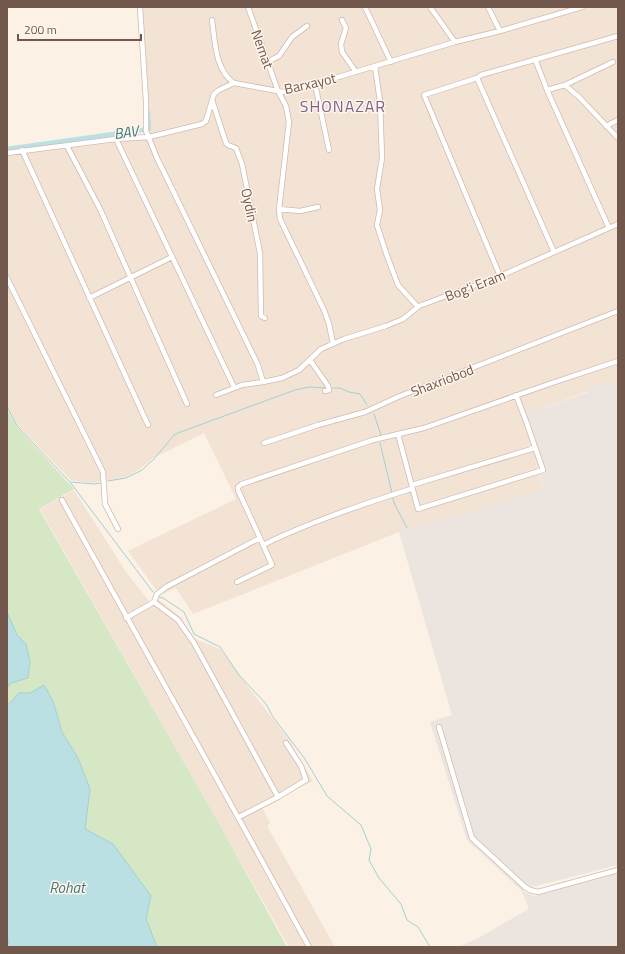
<svg xmlns="http://www.w3.org/2000/svg" width="625" height="954" viewBox="0 0 625 954" font-family="'Titillium Web',sans-serif">
<style>
.residential{fill:#f2e3d4}
.industrial{fill:#ebe4df}
.green{fill:#d5e7c5}
.water{fill:#bbe0e3;stroke:#a2d0d4}
.lines{fill:none;stroke-linecap:round;stroke-linejoin:round}
.stream{stroke:#a2d0d4;stroke-width:1}
.canal{stroke:#bbe0e3;stroke-width:4.5}
.street-casing{stroke:#cebbaf;stroke-width:6}
.street{stroke:#fff;stroke-width:4.5}
.labels{text-anchor:middle;dominant-baseline:central;stroke-width:3;stroke-linejoin:round;paint-order:stroke}
.street-label{font-size:14px;fill:#72574c;stroke:#fef5eb}
.water-label{font-size:15px;font-style:italic;fill:#44777d;stroke:#fef5eb}
.quarter-label{font-size:16px;letter-spacing:1px;fill:#7d648e;stroke:#fef5eb}
</style>
<rect width="100%" height="100%" fill="#fbf1e5"/>
<path class="residential" d="M142 7H618V380L588 389V391L526 414 544 471 539 474 544 490 399 532 193 614 176 588 160 595 128 551 236 499 204 433 153 458 141 468 126 477 93 483 71 480 17 425 7 408V156L151 138Z
M74 490 126 572 149 601 157 598 182 618 193 638 220 649 239 675 289 740 313 781 262 807 270 823 267 826 335 947H289L40 509Z"/>
<path class="industrial" d="M618 380V865L532 887 523 891 534 896 618 873V947H459L480 937 529 909 522 891 467 840 430 722 452 715 399 532 544 490 540 474 545 472 526 414 588 392V389Z"/>
<path class="green" d="M7 410 16 426 74 489 39 509 218 822 287 947H7Z"/>
<path class="water" d="M7 612 17 635 26 644 30 662 28 678 11 683 7 688Z
M44 685 53 701 62 732 78 758 90 789 85 829 113 844 151 896 146 919 157 947H10L7 936V706L19 693H30Z"/>
<g class="lines">
<path class="stream" d="M333 388H340L349 392 360 394 367 405
M7 407 17 426 70 482 153 592
M374 414 381 435
M380 443 392 493
M108 481 126 478 142 470 154 459 175 434 295 390 309 387 326 388
M71 482 94 484 101 483
M392 496 395 505 407 528
M159 597 163 598 184 612 194 634 220 647 239 675 266 704 273 717 305 759 327 796 361 825 371 849 369 860 379 878 401 904 407 920 418 927 430 947"/>
<path class="canal" d="M7 149 149 129 148 112"/>
<defs>
<path id="street" d="M140 7 146 101V131L157 158 258 365 263 382
M248 7 278 91 286 106 289 122 279 209 280 219 324 310 329 324 333 344
M365 7 391 62
M430 7 455 42
M488 7 500 31
M212 20C215 41 215 70 234 83
M342 20 346 28 341 44 342 52 356 72
M535 59 547 90 609 228
M267 62 279 56 292 37 307 26
M375 67 380 101 382 158 377 189 380 210 377 225 386 253 398 285 418 307
M477 78 554 252
M315 84 329 150
M565 85 613 62
M547 90 565 85 579 97 618 138
M212 100 226 143 228 145 236 148 242 164 260 253 261 316 265 318
M606 126 618 120
M116 139 234 387
M67 146 100 209 187 404
M22 150 148 425
M7 153 116 139 149 137 202 124 206 121 214 94 219 90 234 83 283 92 315 84 455 42 500 31 582 7
M279 209 300 211 318 207
M500 276 424 95 477 78 481 75 618 36
M7 278 103 472 105 504 118 529
M89 298 172 257
M310 360 328 386 329 390 325 391
M216 395 242 385 263 382 282 378 299 370 321 349 344 339 386 326 403 319 419 306 500 276 618 224
M398 434 418 509 543 470 526 421 516 395
M264 443 318 425 365 412 400 396 618 311
M412 485 535 448
M62 500C144 649 228 797 309 947
M263 545C309 522 363 504 411 489
M237 582 272 565 260 538
M154 602 157 594 166 587 260 538 238 490V487L242 484 373 440 424 428 552 383 618 361
M126 618 154 602 178 620 194 643 278 797
M439 727 472 838 525 887 530 890 538 892 618 870
M239 817 278 797 306 780 301 766 286 743"/>
</defs>
<use href="#street" class="street-casing"/>
<use href="#street" class="street"/>
</g>
<g class="labels">
<g class="street-label">
<text transform="translate(263 49) rotate(70)">Nemat</text>
<text transform="translate(310 83) rotate(-13)">Barxayot</text>
<text transform="translate(250 205) rotate(78)">Oydin</text>
<text transform="translate(475 285) rotate(-21)">Bog'i Eram</text>
<text transform="translate(442 380) rotate(-21)">Shaxriobod</text>
</g>
<g class="water-label">
<text transform="translate(126 132) rotate(-8)">BAV</text>
<text x="67" y="887">Rohat</text>
</g>
<g class="quarter-label">
<text x="343" y="106">SHONAZAR</text>
</g>
</g>
<rect width="625" height="954" fill="none" stroke="#72574c" stroke-width="16"/>
<path d="M18 34v6h123v-6" fill="none" stroke="#72574c" stroke-width="2"/>
<text x="24" y="34" font-size="12" fill="#72574c" stroke="#fef5eb" stroke-width="3" paint-order="stroke">200 m</text>
</svg>
